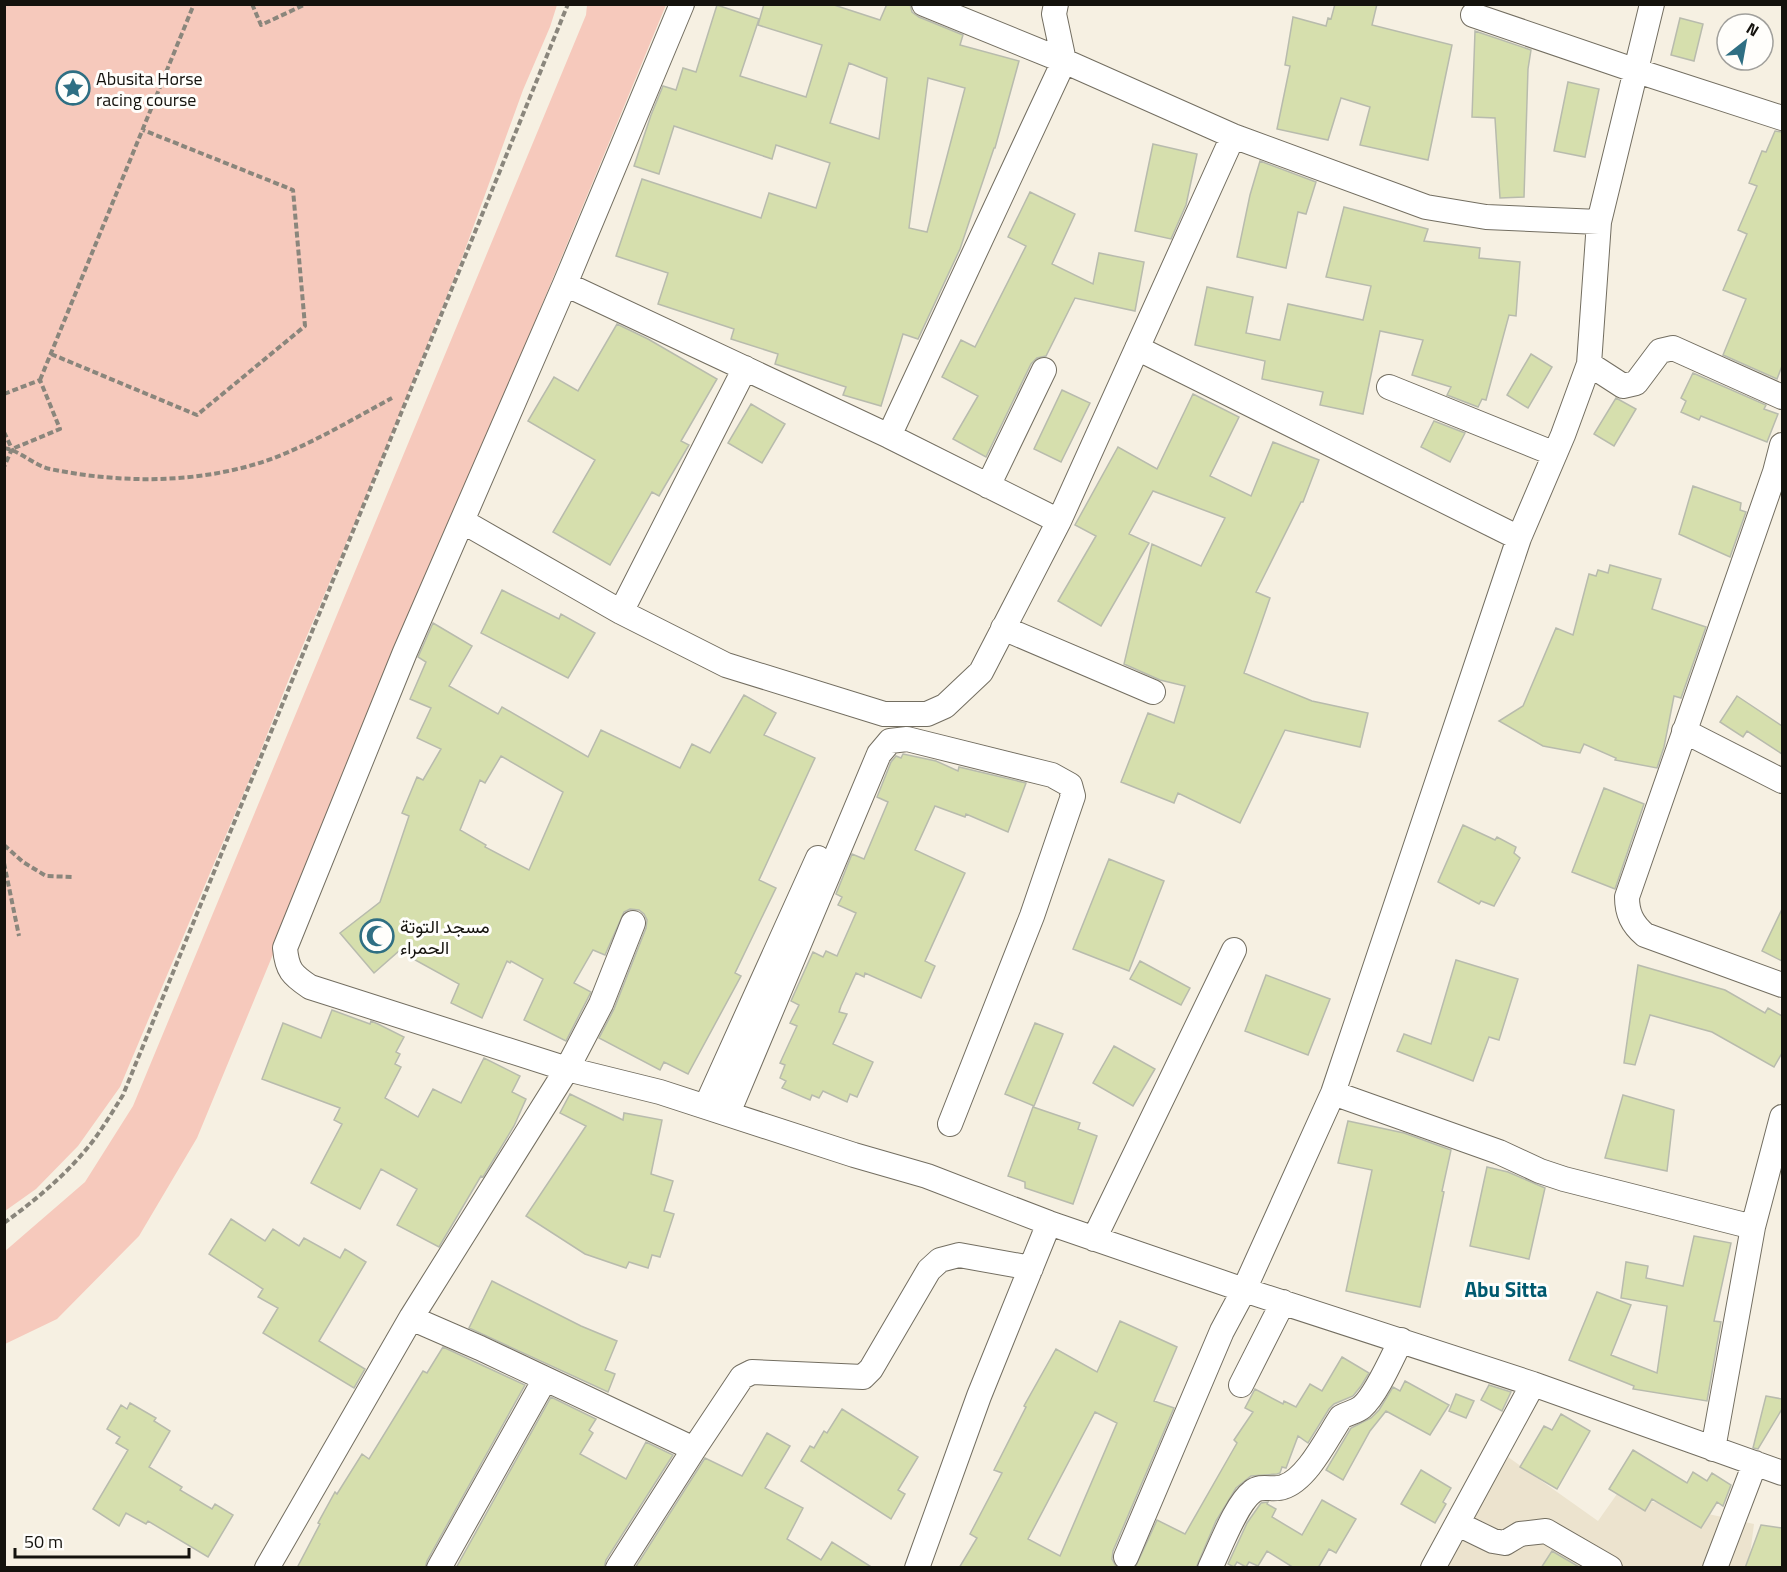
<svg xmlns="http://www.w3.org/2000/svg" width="1787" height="1572" viewBox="0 0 1787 1572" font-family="'Titillium Web',Vazirmatn,sans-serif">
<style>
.built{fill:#ece3ce}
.green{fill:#f6c9bc}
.building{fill:#d6dfad;stroke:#b8bbad;stroke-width:1.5;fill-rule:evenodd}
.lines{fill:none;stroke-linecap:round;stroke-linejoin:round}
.minor-casing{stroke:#736e61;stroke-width:26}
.path{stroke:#8a867c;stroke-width:4;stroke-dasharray:6 3;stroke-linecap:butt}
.minor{stroke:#fff;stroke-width:24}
.labels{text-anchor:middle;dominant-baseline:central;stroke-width:6;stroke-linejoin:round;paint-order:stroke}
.poi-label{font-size:18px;fill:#14120d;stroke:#fffefb;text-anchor:start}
.quarter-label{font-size:21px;font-weight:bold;fill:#00596f;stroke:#fffefb}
</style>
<rect width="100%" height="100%" fill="#f6f0e2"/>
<path class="built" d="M1508 1457 1598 1521 1617 1494 1754 1524 1750 1555 1745 1567 1445 1568Z"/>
<path class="green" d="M5 4 557 5 550 27 523 90 462 258 379 466 292 671 250 778 120 1087 78 1146 36 1189 5 1211Z
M587 5H666L197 1138 139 1236 57 1319 5 1344 4 1252 85 1182 133 1106 586 15Z"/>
<path class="building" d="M764 4H831L880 20 887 4H910L912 12 919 17 963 35 960 45 1019 61 995 148H994L960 249 918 339 903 334 881 406 843 395 846 387 775 364 778 354 731 339 734 329 658 304 668 273 616 256 642 179 761 218 769 193 816 208 830 163 776 145 772 159 674 126 659 174 634 166 651 115 663 86 676 90 683 68 696 72 717 5 759 19 740 76 806 97 822 45 758 25ZM849 63 887 78 879 139 830 123ZM928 78 965 88 927 232 909 228Z
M1335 4H1377L1372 25 1452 45 1428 160 1360 145 1370 107 1341 98 1328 140 1277 129 1290 66 1285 65 1293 17 1326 26 1328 18 1331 19Z
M1680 18 1703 24 1694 61 1671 55Z
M1475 31 1531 50 1528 69 1524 197 1500 198 1495 118 1472 117Z
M1568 82 1599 89 1585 157 1554 151Z
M1775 131 1782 132V366L1777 379 1723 355 1746 299 1723 290 1747 234 1738 230 1757 186 1749 183 1762 151 1766 152Z
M1153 144 1197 154 1186 205 1171 239 1135 231Z
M1260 161 1316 182 1306 214 1298 212 1286 268 1237 257 1250 195Z
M1030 192 1075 214 1052 264 1093 284 1099 253 1144 262 1135 311 1075 298 1046 356 1037 358 1031 364 986 457 953 439 978 396 942 377 961 340 975 347 1026 246 1008 237Z
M1344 207 1428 229 1424 241 1480 248 1479 258 1520 262 1516 316 1509 315 1486 400 1482 399 1478 407 1447 395 1451 387 1412 375 1423 340 1380 331 1363 414 1320 405 1323 392 1262 379 1265 361 1195 345 1207 287 1253 297 1246 333 1280 340 1288 304 1363 320 1371 286 1326 277Z
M617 324 648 339 717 379 681 441 689 445 659 496 652 492 610 565 553 532 595 460 528 421 554 377 578 391Z
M1531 354 1552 367 1528 408 1507 395Z
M1693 373 1766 405 1764 409 1778 414 1767 442 1701 416 1699 420 1681 412 1686 401 1681 398Z
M1062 390 1090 403 1061 462 1034 449Z
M1193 394 1239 417 1210 476 1251 496 1273 442 1319 460 1303 502H1301L1256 592 1270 598 1244 673 1312 701 1368 713 1360 747 1285 730 1240 823 1178 793 1174 803 1121 782 1148 713 1174 723 1185 686 1160 680 1124 664 1152 544 1201 566 1225 518 1153 491 1129 534 1149 543 1101 626 1058 601 1096 536 1075 525 1118 447 1157 469Z
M1616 398 1636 409 1614 446 1594 434Z
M751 404 785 424 762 463 728 443Z
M1434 421 1465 433 1450 462 1421 447Z
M1693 486 1741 503 1740 510 1746 512 1730 557 1679 534Z
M1610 565 1661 579 1652 609 1706 627 1681 698 1674 696 1664 747 1657 768 1615 760 1616 758 1584 744 1580 753 1543 746 1499 721 1523 706 1556 628 1573 635 1589 574 1596 576 1598 570 1608 573Z
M502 590 559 619 561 614 595 633 568 678 481 633Z
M433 623 472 646 449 686 498 714 502 707 588 757 601 730 680 768 692 744 710 753 744 695 776 713 764 735 815 758 759 880 776 888 735 973 741 976 688 1074 664 1062 660 1070 599 1038 614 1009 646 928 647 920 644 914 639 910 630 909 624 912 605 955 593 950 574 983 591 992 566 1041 524 1020 543 979 511 961 510 963 507 961 482 1018 451 1003 459 984 399 951 374 973 340 933 380 902 409 816 402 813 417 777 423 780 441 749 417 738 431 708 410 699 426 662 418 657ZM501 756 563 792 529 870 485 847 486 845 460 830 480 780 485 783Z
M1737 696 1782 726V754L1747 731 1743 737 1720 722Z
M903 754 936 761 958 771 959 767 1026 783 1008 832 966 814 965 817 935 806 915 850 965 873 925 961 935 966 921 998 865 973 864 977 856 973 841 1006 839 1012 847 1014 833 1044 873 1062 857 1097 850 1094 847 1102 823 1091 819 1098 812 1095 810 1100 782 1088 786 1081 780 1078 785 1065 780 1063 797 1026 790 1023 799 1005 791 1001 813 952 823 957 826 951 837 956 856 913 838 905 842 897 836 894 852 854 864 859 888 802 877 797 891 762 896 756 901 758Z
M1604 788 1644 804 1615 889 1572 872Z
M1463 825 1495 840 1497 837 1516 847 1514 853 1520 858 1494 906 1481 901 1479 904 1438 882Z
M1109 859 1164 881 1129 971 1073 949Z
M1782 909V961L1762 951Z
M1456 960 1518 979 1499 1040 1489 1037 1473 1081 1397 1051 1404 1034 1431 1044Z
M1140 961 1190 988 1181 1005 1130 979Z
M1638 965 1725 990 1765 1013 1768 1008 1782 1016V1053L1774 1067 1712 1032 1650 1015 1635 1065 1624 1063Z
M1266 975 1330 999 1308 1055 1245 1031Z
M332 1010 370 1024 371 1021 378 1024 404 1037 396 1052 400 1054 395 1064 401 1067 385 1098 418 1117 433 1089 461 1103 484 1058 520 1076 512 1092 526 1099 514 1126 483 1177 481 1176 439 1247 397 1225 417 1189 381 1169 360 1209 311 1183 342 1124 334 1120 340 1108 262 1079 283 1023 321 1038Z
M1035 1023 1063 1034 1034 1106 1005 1094Z
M1114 1046 1155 1069 1133 1106 1093 1083Z
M570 1094 623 1120 624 1113 662 1120 651 1174 673 1181 664 1211 674 1214 660 1257 652 1255 648 1268 629 1262 626 1268 585 1254 526 1216 586 1126 560 1113Z
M1623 1095 1674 1110 1667 1171 1605 1158Z
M1033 1107 1080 1123 1078 1129 1097 1136 1073 1204 1025 1188V1182L1008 1176Z
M1348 1121 1404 1133 1451 1150 1442 1191 1444 1192 1420 1307 1346 1291 1372 1170 1338 1163Z
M1487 1167 1508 1172 1545 1188 1529 1259 1470 1246Z
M231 1219 265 1241 273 1229 299 1246 304 1238 340 1258 345 1249 366 1262 319 1341 365 1369 354 1388 263 1333 278 1308 258 1297 263 1289 209 1254Z
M1694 1236 1731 1243 1714 1321 1721 1322 1707 1401 1633 1389 1634 1386 1569 1360 1597 1292 1631 1305 1611 1355 1657 1373 1667 1306 1621 1298 1626 1262 1648 1266 1646 1278 1683 1286Z
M492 1281 581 1326 617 1341 605 1370 615 1374 608 1392 469 1328Z
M1120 1321 1177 1347 1154 1401 1174 1408 1113 1551 1112 1559 1117 1568H959L977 1538 970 1534 1002 1473 994 1470 1026 1407 1024 1406 1056 1349 1097 1372ZM1095 1412 1117 1423 1060 1556 1028 1539Z
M443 1347 525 1385 427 1561 425 1568H297L320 1524 318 1523 335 1492 337 1494 362 1454 369 1459 423 1371 427 1373Z
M1342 1357 1369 1373 1361 1386 1353 1396 1334 1404 1329 1409 1308 1443 1298 1436 1286 1468 1282 1467 1280 1473 1277 1474 1251 1476 1236 1488 1216 1521 1196 1568H1135L1157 1520 1185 1534 1237 1443 1234 1440 1253 1412 1245 1408 1255 1389 1283 1404 1284 1401 1296 1407 1310 1384 1322 1391Z
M1405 1381 1449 1405 1430 1435 1386 1411 1370 1431 1343 1480 1326 1470 1351 1428 1371 1418 1379 1410 1393 1387 1400 1391Z
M1489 1385 1511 1392 1502 1411 1481 1400Z
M1456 1394 1474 1401 1466 1418 1449 1411Z
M1766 1396 1782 1399V1409L1758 1449 1753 1448Z
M551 1397 596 1419 589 1430 593 1433 580 1454 626 1479 646 1442 673 1455 606 1560 604 1568H456Z
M130 1403 156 1418 154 1421 170 1431 149 1467 182 1487 180 1490 212 1509 215 1504 233 1515 208 1557 148 1521 146 1524 126 1513 119 1526 93 1509 128 1450 116 1443 120 1437 107 1429 121 1405 127 1409Z
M842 1409 918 1457 898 1490 905 1494 891 1519 801 1461 810 1446 814 1448 824 1431 827 1433Z
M1561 1414 1590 1431 1557 1489 1520 1467 1544 1426 1552 1430Z
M767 1433 790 1446 765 1488 803 1508 787 1539 821 1560 832 1542 873 1568H635L705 1458 742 1476Z
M1633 1450 1687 1483 1693 1472 1707 1481 1712 1473 1731 1485 1723 1506 1717 1502 1701 1528 1652 1499 1645 1511 1609 1489Z
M1421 1470 1451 1488 1443 1502 1446 1504 1435 1523 1401 1504Z
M1322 1500 1356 1519 1336 1553 1329 1549 1318 1568H1294L1267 1551 1258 1566 1249 1562 1246 1567 1237 1562 1234 1567 1228 1564 1247 1523 1261 1503 1268 1502 1267 1504 1276 1509 1272 1517 1302 1535Z
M1761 1525 1782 1528V1568H1745Z
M1552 1551 1581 1568H1541Z"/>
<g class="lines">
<defs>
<path id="minor" d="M682 4 565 284 405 652 285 948C287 970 292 975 310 987L567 1069 660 1092 854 1155 927 1176 1049 1223 1244 1290 1533 1384 1782 1473
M924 4 1064 61 1233 136 1426 207 1486 217 1599 222
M1473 15 1637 71 1782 118
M565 284 889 436 1059 521
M1137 348 1519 538
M1589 364 1623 386 1636 383 1660 351 1673 348 1782 397
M1389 387 1555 454
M889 436 1064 61 1054 14 1056 4
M1782 445 1775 472 1627 897C1627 913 1632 924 1645 935L1782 985
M988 486 1044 370
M462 521 621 612 726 665 884 714H927L945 706 981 672 1059 521 1233 136
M621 612 745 368
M1003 628 1153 692
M1684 731 1782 781
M1333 1093 1499 1152 1540 1171 1564 1179 1753 1227
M706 1106 818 858
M728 1113 879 754 890 741 907 739 1052 775 1070 785 1073 796 1032 916 950 1124
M1094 1239 1234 950
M411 1318 480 1348 694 1449 618 1568
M1241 1385 1283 1302
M694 1449 742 1377 752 1372 863 1377 871 1369 929 1270 940 1260 959 1255 1031 1268
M1713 1449 1753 1227 1782 1117
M1458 1524 1493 1541 1505 1543 1520 1534 1546 1531 1610 1568
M1126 1557 1222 1331 1244 1290 1333 1093 1519 538 1563 435 1589 364 1599 222 1652 4
M267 1568 411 1318 567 1069 601 1004 633 923
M439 1568 545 1379
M917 1568 979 1396 1049 1223
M1210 1568C1220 1548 1236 1504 1252 1492 1261 1484 1273 1491 1283 1487 1307 1480 1327 1438 1341 1417 1348 1413 1356 1412 1362 1407 1376 1395 1392 1358 1401 1340
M1433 1568 1533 1384
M1715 1568 1755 1463"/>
</defs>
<use href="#minor" class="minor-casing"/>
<path class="path" d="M252 4 261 25 306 4
M51 354 197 415 305 326 293 190 143 130
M40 380 194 4
M4 394 40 380 60 429 12 449
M4 432 12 449 4 467
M4 448C21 451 33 465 50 469 123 484 203 484 274 458 315 442 353 419 392 398
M4 845 23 862 46 876 74 877
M4 863 19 936
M4 1223C33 1202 61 1179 84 1152 99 1135 111 1114 123 1095L568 4"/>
<use href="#minor" class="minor"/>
</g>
<defs>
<symbol id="sight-ring" viewBox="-11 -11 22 22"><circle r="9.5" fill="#fffefb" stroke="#2f6f83" stroke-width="1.5"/><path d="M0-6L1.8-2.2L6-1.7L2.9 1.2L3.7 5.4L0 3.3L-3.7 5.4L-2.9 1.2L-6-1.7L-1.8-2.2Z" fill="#2f6f83"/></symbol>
<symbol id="mosque-ring" viewBox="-11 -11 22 22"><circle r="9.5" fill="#fffefb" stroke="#2f6f83" stroke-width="1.5"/><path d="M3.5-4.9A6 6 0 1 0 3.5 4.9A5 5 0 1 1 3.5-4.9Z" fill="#2f6f83"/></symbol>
</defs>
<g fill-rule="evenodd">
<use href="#sight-ring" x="54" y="69" width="38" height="38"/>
<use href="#mosque-ring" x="358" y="917" width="38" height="38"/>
</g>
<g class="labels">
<g class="poi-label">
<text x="96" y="78">Abusita Horse<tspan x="96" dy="21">racing course</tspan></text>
<text x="400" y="926">مسجد التوتة<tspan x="400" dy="21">الحمراء</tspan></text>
</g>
<g class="quarter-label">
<text x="1506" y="1289">Abu Sitta</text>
</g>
</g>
<rect width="1787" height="1572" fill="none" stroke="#14120d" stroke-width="12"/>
<g transform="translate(1745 42) rotate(31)"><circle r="28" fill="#fffefb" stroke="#a1a09c" stroke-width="1.5"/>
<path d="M0-4.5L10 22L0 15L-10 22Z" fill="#2f6f83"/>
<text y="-9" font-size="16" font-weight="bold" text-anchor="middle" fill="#14120d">N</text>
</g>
<path d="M15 1548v9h174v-9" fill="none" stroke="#14120d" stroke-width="3"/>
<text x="24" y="1548" font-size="18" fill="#14120d" stroke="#fffefb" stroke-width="4.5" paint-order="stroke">50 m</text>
</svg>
